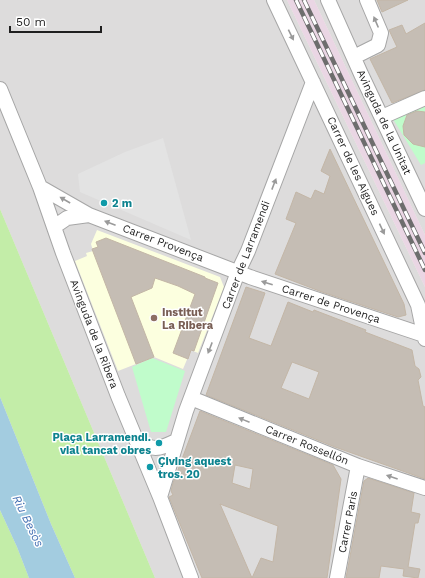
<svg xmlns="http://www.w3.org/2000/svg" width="425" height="578" viewBox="0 0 425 578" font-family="'Work Sans',sans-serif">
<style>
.residential{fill:#dddcdc}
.industrial{fill:#ead6e4}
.education{fill:#fcffdf}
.grass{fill:#c3eda8}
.park{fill:#c0fccb}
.parking{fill:#e3e3e3}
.water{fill:#a3cce0}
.building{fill:#c5bdb4;stroke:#c3b6a6;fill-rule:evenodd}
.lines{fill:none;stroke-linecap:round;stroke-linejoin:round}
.minor-casing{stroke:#a6a6a6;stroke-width:16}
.minor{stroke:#fff;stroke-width:14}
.rail-casing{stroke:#6d6d6d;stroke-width:4.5}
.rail{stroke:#fff;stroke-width:3;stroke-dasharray:9;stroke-linecap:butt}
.oneway{fill:#9a9a9a}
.culture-dot{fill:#0f9aa8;stroke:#fff;stroke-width:1.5}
.education-dot{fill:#8d6e63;stroke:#fff;stroke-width:1.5}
.labels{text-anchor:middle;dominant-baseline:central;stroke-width:3;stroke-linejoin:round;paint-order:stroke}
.street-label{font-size:11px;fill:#1f1f1f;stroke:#fff}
.culture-label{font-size:11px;font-weight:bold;fill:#0d838f;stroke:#fff;text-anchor:start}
.education-label{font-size:11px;font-weight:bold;fill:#785e54;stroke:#fff;text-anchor:start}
.water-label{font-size:12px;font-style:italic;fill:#4672b4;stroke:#fff}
</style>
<rect width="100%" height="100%" fill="#f0ede5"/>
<path class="residential" d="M0 0H287L425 287V578H155L0 209Z
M314 0H425V235Z"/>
<path class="industrial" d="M287 0H314L425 235V287Z"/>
<path class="education" d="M97 230 220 277 224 287 198 353 191 350 183 369 154 357 118 371 75 261 87 256 86 253 93 251 91 244Z"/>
<path class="grass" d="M0 209 155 578H75L51 524 0 397Z
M0 510 17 547 29 578H0Z"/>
<path class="park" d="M425 104V163L421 165 393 119Z
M152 358 185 371 166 432H151L132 367Z"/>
<path class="parking" d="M163 138 191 240 80 192 78 174 125 152Z"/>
<path class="water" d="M0 397 51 524 75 578H29L17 547 0 510Z"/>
<path class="building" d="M377 0H408L382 12Z
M425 23V90L392 103 370 59 397 47 389 30 402 25 406 34Z
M417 111 425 112V147L413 144 404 135 403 126 407 115Z
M330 149 404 304 406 315 398 317 322 292 275 274 296 223 286 219 296 192 311 199 315 190 324 194 330 176 321 171Z
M106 238 205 277V278L218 283 194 351 191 350 188 359 173 353 195 294 178 286 155 278 152 288 131 297 154 357 136 364 92 249 98 247 96 242Z
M246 287 265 293 249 338 271 346 288 302 313 312 314 310 366 330 365 332 412 350 415 366 419 369 421 377 418 380 423 406 425 407V479L335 447 206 395ZM292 362 319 372 309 399 281 388Z
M200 411 333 465 341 479 327 578H252L261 558 273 562 278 526 220 504 252 578H202L169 497 173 495 171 491 173 483ZM235 465 253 469 250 489 232 483Z
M368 478 414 493 411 512 420 514 418 523H415L408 567 420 569 418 578 403 576 404 569 381 566 379 578H346L364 481Z"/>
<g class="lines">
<defs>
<path id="minor" d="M274 0 418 305 425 339
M328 0 361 74 425 209
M354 57 378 45 381 33 367 0
M0 89 40 187 63 253 118 396 160 497 191 578
M382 117 425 98
M40 187 89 215 250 277 424 335
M54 227 67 218 89 215
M191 398 358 466 425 488
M136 440C154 451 157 450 176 441
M160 497 186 411 238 272 248 251 313 82
M337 578 358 466"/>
</defs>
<use href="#minor" class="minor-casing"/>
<use href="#minor" class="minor"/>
<defs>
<path id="rail" d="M296 0 425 270
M304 0 425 253"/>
</defs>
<use href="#rail" class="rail-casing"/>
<use href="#rail" class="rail"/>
</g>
<defs><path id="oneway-solid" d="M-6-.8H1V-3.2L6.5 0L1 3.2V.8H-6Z"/></defs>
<g class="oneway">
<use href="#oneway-solid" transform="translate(376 22) rotate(-113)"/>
<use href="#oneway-solid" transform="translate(291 35) rotate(64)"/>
<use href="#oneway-solid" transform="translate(274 184) rotate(-69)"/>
<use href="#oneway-solid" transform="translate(65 200) rotate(-150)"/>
<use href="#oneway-solid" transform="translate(110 223) rotate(-159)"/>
<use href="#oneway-solid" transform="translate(382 229) rotate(65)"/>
<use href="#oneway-solid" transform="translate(267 283) rotate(-162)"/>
<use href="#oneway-solid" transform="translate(210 348) rotate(111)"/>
<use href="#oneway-solid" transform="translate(244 420) rotate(-158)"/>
<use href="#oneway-solid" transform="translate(392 477) rotate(-161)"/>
</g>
<g class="culture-dot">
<circle cx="104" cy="203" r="4"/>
<circle cx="159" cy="443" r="4"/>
<circle cx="150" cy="467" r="4"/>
</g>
<circle class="education-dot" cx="154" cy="318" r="4"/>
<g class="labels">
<g class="street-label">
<text transform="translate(384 122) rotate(65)">Avinguda de la Unitat</text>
<text transform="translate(353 166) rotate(65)">Carrer de les Aigues</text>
<text transform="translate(163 243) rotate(21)">Carrer Provença</text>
<text transform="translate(246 255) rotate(-69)">Carrer de Larramendi</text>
<text transform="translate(331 304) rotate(18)">Carrer de Provença</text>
<text transform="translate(94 334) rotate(69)">Avinguda de la Ribera</text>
<text transform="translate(307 445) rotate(22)">Carrer Rossellón</text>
<text transform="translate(348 522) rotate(-79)">Carrer Paris</text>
</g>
<g class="culture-label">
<text x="112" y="203">2 m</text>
<text x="151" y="437" text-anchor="end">Plaça Larramendi.<tspan x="151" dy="13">vial tancat obres</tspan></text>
<text x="158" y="461">Çiving aquest<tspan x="158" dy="13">tros. 20</tspan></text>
</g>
<g class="education-label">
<text x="162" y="312">Institut<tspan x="162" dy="13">La Ribera</tspan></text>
</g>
<g class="water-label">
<text transform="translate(28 521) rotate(64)">Riu Besòs</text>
</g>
</g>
<path d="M10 26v6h91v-6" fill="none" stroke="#1f1f1f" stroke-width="2"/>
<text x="16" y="26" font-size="12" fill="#1f1f1f" stroke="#ffffff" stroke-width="3" paint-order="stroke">50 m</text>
</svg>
